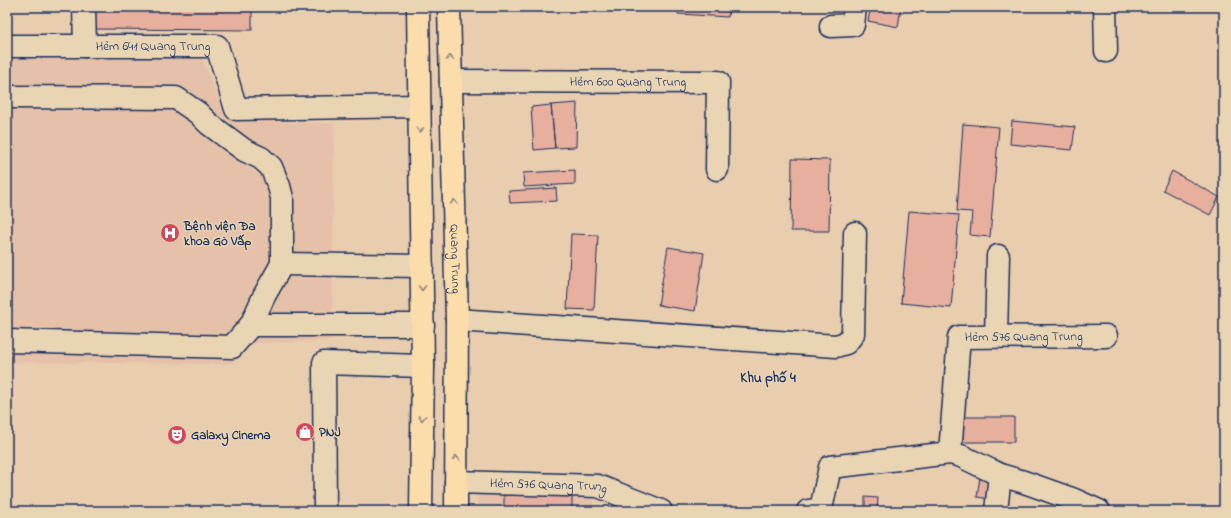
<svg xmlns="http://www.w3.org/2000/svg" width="1231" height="518" viewBox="0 0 1231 518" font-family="'Indie Flower',sans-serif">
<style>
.built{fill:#e4c1a8}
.building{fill:#e7af9e;stroke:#1b2f5e}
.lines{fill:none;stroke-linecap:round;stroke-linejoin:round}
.minor-casing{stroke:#1b2f5e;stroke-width:25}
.major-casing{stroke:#1b2f5e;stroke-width:25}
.minor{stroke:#e9d4b3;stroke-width:22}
.major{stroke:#fbddab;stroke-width:22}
.oneway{stroke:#8b8684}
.labels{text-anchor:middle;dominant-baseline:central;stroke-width:3;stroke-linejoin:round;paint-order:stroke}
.street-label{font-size:13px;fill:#1b2f5e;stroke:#e9d4b3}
.poi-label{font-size:13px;font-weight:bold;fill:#1b2f5e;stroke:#e9d4b3;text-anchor:start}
.neighbourhood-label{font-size:14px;font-weight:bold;fill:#1b2f5e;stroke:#e9d4b3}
</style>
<rect width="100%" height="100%" fill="#e9cdaf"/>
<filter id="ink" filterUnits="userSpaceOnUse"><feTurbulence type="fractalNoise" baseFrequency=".025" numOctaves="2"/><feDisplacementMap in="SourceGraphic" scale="8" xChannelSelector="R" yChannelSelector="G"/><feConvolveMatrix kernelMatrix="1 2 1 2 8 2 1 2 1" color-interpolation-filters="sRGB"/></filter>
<g filter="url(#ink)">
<path class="built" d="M7 58H202L226 119 334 124 332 341 253 343 231 364 7 362Z
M477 485 594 490 593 511H477Z"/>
<path class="building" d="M93 7H252V30L93 29Z
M679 7H729L728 17 678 14Z
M871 7H901L898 27 868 21Z
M577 103 576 147 555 148 551 105Z
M551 105 555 148 534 150 531 107Z
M1012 121 1075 127 1072 150 1010 144Z
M963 124 999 127 990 237 970 235 972 212 957 211Z
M792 159 830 160 829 231H791Z
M575 170V184L524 187 523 173Z
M1172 171 1219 197 1210 215 1163 190Z
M556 188 557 201 510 203 509 191Z
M909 211 959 215 951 308 901 303Z
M571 234 598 235 594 310 567 309Z
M668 247 704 253 695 311 658 305Z
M963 417H1014V442H963Z
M980 477 1000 480 997 500 977 497Z
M504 494 572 495V511H504Z
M865 497 878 498 877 511H865Z"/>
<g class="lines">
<defs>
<g id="minor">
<path d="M84 7 85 46"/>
<path d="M1105 7 1106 51"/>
<path d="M831 26 853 25 855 7"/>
<path id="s1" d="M7 46H217L236 109 419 106"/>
<path id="s2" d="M451 81 718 82 717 169"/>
<path d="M7 97 176 98 198 113 209 124 244 150 261 158 271 167 279 186 282 198V264L264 296 251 325 232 347 7 341"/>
<path d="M282 264 422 266"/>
<path d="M457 320 836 346 846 343 853 334 855 233"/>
<path d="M251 325H423"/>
<path d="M996 336 998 256"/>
<path d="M950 453 961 456 1000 475 1024 482 1072 499 1099 511"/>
<path id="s3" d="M456 482 598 486 661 511"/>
<path d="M325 511 324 363 423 366"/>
<path id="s4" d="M808 511 821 509 830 467 950 453 959 337 1106 336"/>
<path d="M996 511 1000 475"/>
</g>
<g id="major">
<path d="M418 7 423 366 421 511"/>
<path id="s5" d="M449 7 457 320 456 511"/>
</g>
</defs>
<use href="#minor" class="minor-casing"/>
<use href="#major" class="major-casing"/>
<use href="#minor" class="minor"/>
<use href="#major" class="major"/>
</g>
<defs><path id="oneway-chevron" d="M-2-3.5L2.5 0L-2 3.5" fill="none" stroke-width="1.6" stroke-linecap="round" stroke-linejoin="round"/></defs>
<g class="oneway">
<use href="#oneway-chevron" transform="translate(450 58) rotate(-91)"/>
<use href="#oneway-chevron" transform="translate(420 130) rotate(89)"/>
<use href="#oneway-chevron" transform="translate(454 202) rotate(-91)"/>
<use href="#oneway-chevron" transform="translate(422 288) rotate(89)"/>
<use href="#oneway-chevron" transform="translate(422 418) rotate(91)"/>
<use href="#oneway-chevron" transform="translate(456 458) rotate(-90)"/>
</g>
</g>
<defs>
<symbol id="hospital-disc" viewBox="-11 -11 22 22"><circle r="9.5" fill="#d1495b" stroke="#e9d4b3"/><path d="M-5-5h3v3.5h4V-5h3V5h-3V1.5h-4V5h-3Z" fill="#fff"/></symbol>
<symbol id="shop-disc" viewBox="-11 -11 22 22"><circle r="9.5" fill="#d1495b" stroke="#e9d4b3"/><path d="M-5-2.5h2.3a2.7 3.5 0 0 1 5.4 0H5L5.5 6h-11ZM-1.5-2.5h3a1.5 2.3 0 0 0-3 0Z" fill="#fff"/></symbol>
<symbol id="theatre-disc" viewBox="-11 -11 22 22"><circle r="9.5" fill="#d1495b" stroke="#e9d4b3"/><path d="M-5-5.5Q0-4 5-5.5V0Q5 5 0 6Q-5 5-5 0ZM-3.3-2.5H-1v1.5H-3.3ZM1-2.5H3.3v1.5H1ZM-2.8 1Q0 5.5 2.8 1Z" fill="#fff"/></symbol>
</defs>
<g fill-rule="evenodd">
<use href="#hospital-disc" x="159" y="222" width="22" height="22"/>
<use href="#shop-disc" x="294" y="421" width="22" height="22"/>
<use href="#theatre-disc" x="166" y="424" width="22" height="22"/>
</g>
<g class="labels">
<g class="street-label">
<text stroke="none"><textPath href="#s1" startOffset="146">Hẻm 641 Quang Trung</textPath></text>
<text stroke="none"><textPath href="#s2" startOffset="177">Hẻm 600 Quang Trung</textPath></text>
<text stroke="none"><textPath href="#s5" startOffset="252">Quang Trung</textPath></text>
<text stroke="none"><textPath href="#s4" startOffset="358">Hẻm 576 Quang Trung</textPath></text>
<text stroke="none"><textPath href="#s3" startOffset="93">Hẻm 576 Quang Trung</textPath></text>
</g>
<g class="poi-label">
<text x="184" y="226">Bệnh viện Đa<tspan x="184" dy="15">khoa Gò Vấp</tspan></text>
<text x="319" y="432">PNJ</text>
<text x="191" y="435">Galaxy Cinema</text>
</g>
<g class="neighbourhood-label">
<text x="768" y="378">Khu phố 4</text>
</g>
</g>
<rect width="1231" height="518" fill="none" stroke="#e9d4b3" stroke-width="24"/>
<rect x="12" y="12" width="1207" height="494" fill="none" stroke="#1b2f5e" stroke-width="1.5" filter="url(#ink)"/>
</svg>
